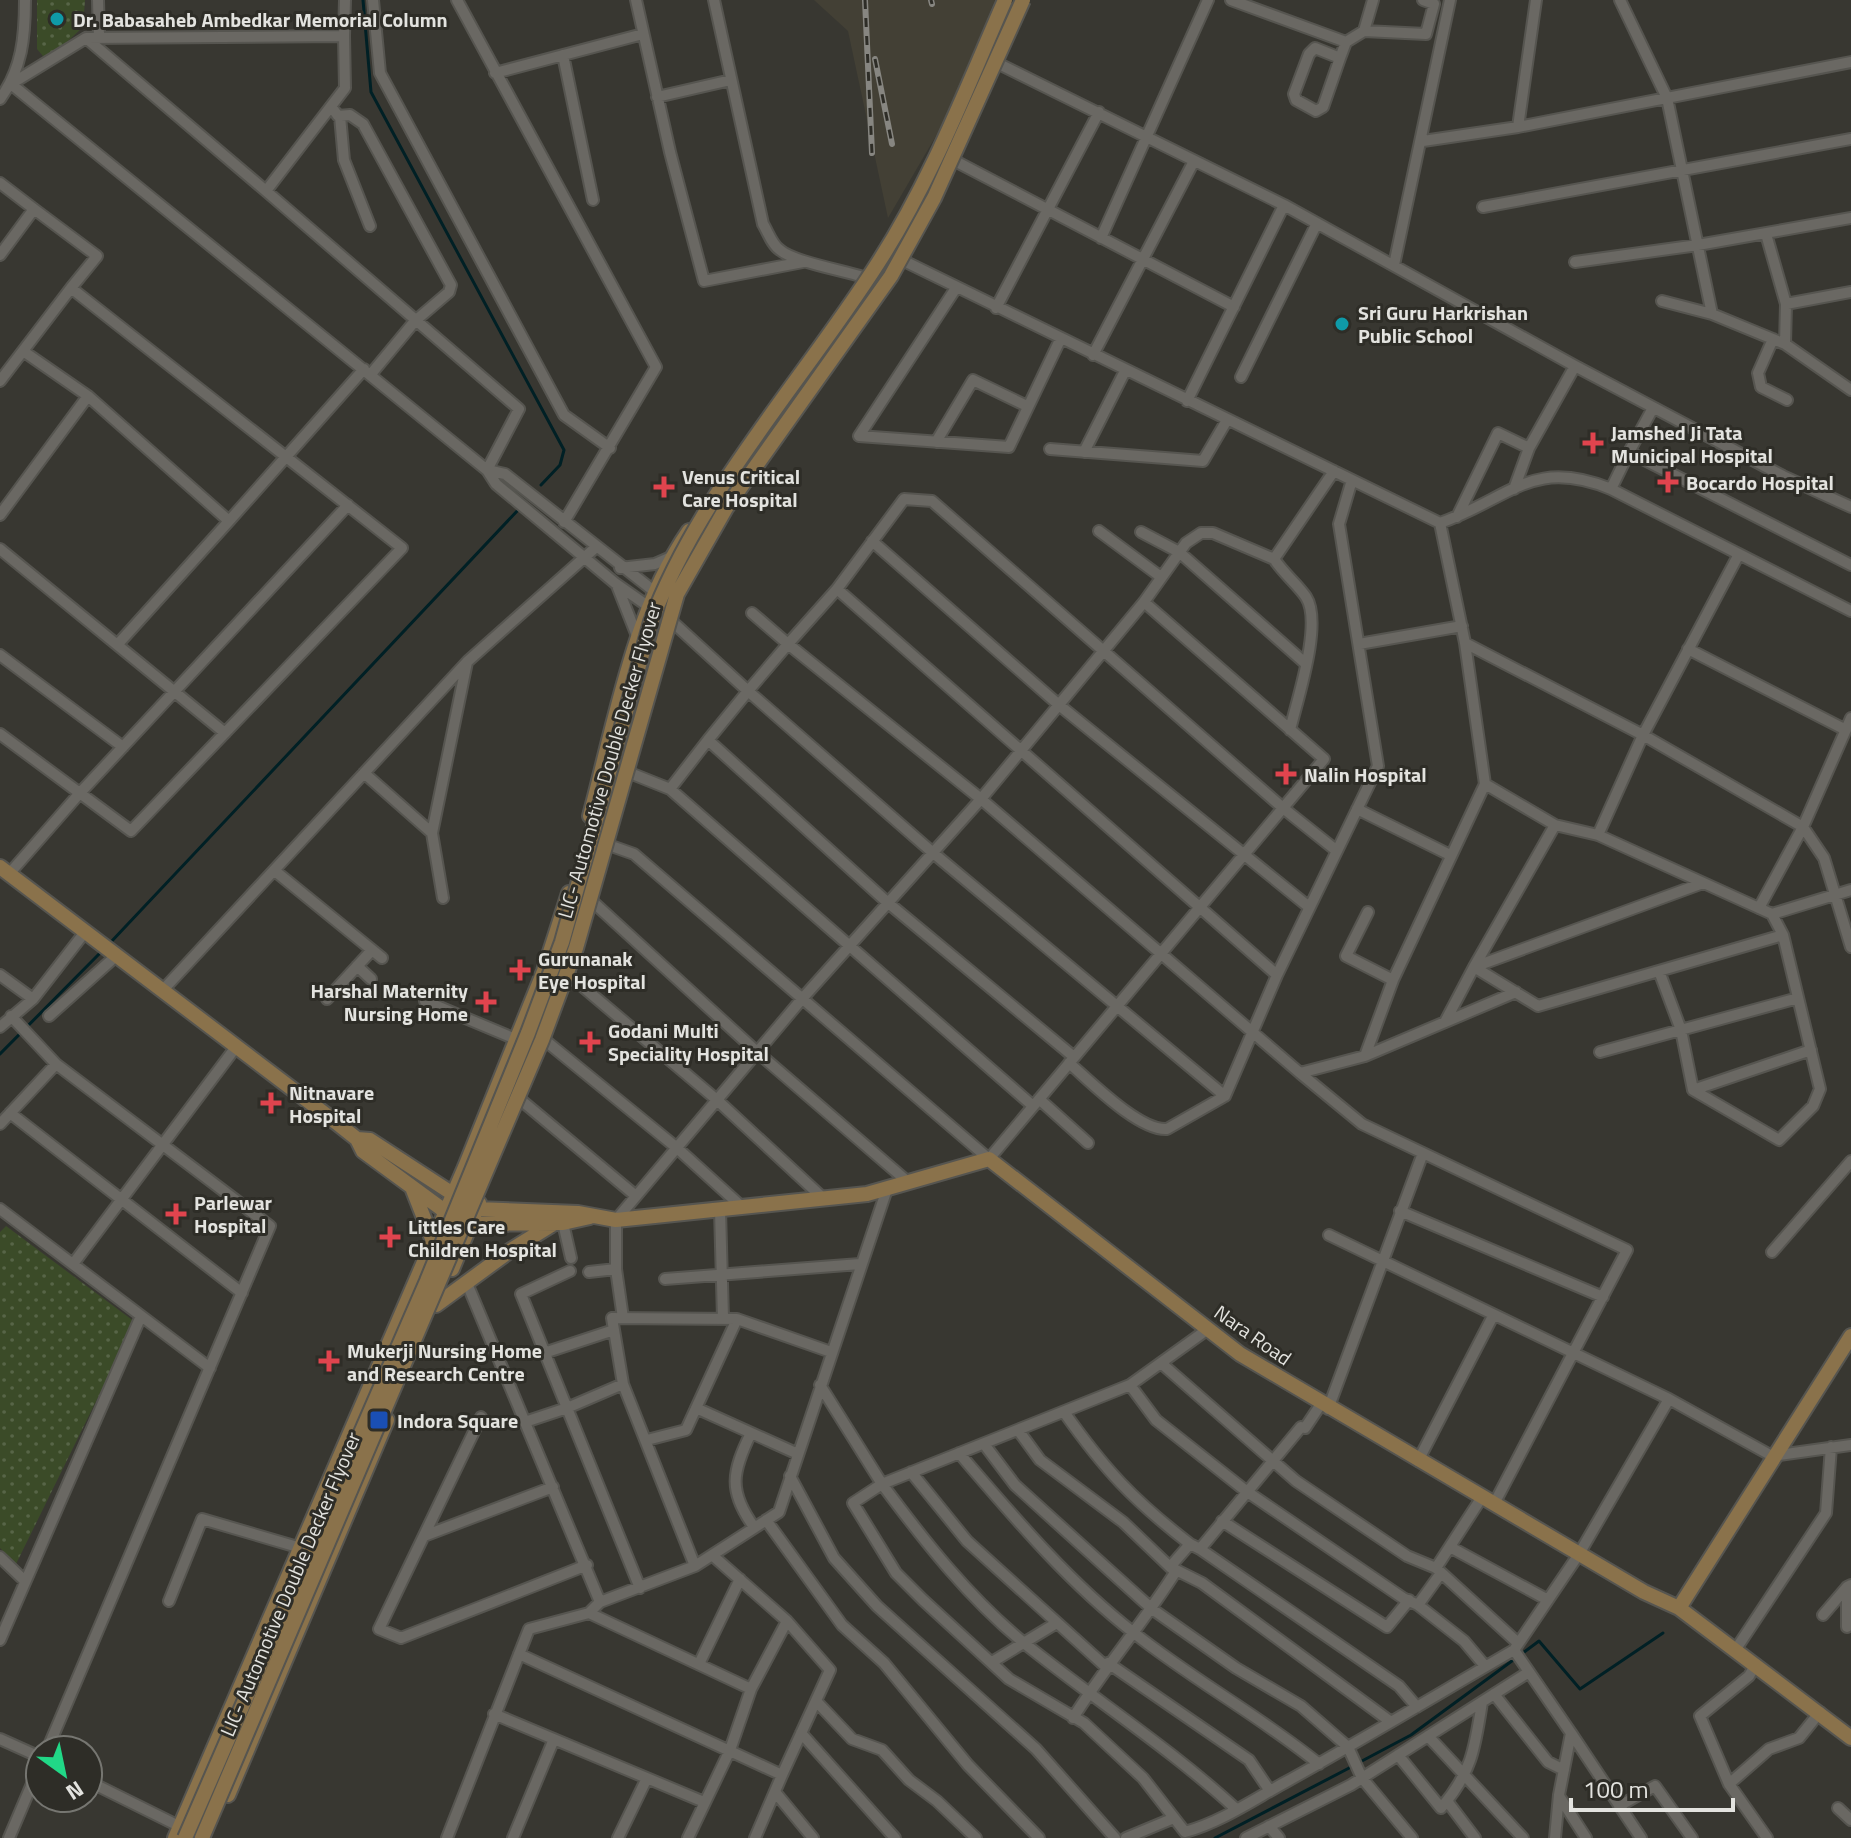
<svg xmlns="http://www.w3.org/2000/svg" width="1851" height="1838" viewBox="0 0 1851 1838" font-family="'Titillium Web',sans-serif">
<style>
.built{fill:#434035}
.green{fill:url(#green-dots)}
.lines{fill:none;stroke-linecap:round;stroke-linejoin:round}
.stream{stroke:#002025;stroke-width:3}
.minor-casing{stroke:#565550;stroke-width:14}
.major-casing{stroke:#565550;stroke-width:18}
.minor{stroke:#6a6863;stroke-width:10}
.major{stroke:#8a724b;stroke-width:14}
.rail-casing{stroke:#878681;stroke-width:6}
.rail{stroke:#2e2d27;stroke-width:3;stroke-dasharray:9;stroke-linecap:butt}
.major-bridge-casing{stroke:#565550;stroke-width:18;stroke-linecap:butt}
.major-bridge{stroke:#8a724b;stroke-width:14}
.culture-dot{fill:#0f9aa8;stroke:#2e2d27;stroke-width:3}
.health-dot{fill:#e0444e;stroke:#2e2d27;stroke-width:3}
.transit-dot{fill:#1a4fb4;stroke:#2e2d27;stroke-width:3}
.labels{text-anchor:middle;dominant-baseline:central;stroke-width:6;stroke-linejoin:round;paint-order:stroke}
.poi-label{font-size:20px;font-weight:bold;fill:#e3e3df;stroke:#2e2d27;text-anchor:start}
.street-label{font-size:20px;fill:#e3e3df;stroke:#2e2d27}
</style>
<defs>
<pattern id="green-dots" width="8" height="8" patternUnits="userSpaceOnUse" patternTransform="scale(2)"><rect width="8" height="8" fill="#3b4b28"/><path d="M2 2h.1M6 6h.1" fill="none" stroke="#576547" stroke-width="1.8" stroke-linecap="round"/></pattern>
</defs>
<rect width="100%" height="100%" fill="#383731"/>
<path class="built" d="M814 0H995L944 122 888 218 848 31Z"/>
<path class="green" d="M37 0H85L83 27 51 57 43 56 37 49Z
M6 1226 135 1322 16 1564 0 1548V1232Z"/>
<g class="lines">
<path class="stream" d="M363 0 371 92 564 450 560 465 541 485
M110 943 519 509
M0 1054 102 951
M1360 1762 1411 1735 1539 1641 1580 1689 1663 1633
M1215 1838 1353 1766"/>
<defs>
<path id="minor" d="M98 0 99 38
M373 0 380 73 564 415 610 448
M457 0 656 367 564 522
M636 0 670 152 704 281 803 262
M714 0 763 224C768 232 772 245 780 250 794 262 842 270 863 277
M1231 0 1346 42
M1536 0 1518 127 1851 62
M1620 0 1667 98 1712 314 1662 301
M1364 31 1426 34 1434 4 1423 0
M344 36 345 0
M86 38 344 36 345 88 266 191 86 38 11 84 487 470 496 484 615 583 652 609
M563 55 593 200
M1340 58 1323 107 1316 111 1296 100 1294 94 1309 54 1315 48 1340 58 1346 42 1364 31 1373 0
M991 60 1284 205 1575 366 1783 476 1851 507
M495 73 643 34
M657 97 731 80
M0 99C22 69 25 37 25 0
M331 106 338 116 350 115 363 124 451 285 449 292 415 321 371 374
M340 116 344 160 370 226
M1423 141 1518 127
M955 161 1234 307
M0 183 34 209
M266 191 519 409 487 470
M1483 207 1851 139
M1766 234 1786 304 1851 292
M1101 238 1208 0
M0 255 34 209 97 256 71 288
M904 261 1440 523
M1575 262 1698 245 1851 218
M1394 265 1450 0
M956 288 859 436 1009 447 1060 340
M996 308 1099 112
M1712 314 1785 344 1786 304
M1773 339 1758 373 1761 387 1787 400
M1785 344 1851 390
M23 351 88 396
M1093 355 1194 161
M1241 377 1317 223
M0 381 71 288 402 548 131 831 0 734
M1187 401 1284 205
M936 442 973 380 1027 406
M1529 448 1575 366
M1050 449 1203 461 1227 420
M1084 452 1125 371
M1629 452 1653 408
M487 470 505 474 659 595
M1611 489 1851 611
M0 515 88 396 229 521 118 644
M1457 517 1498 433 1529 448 1514 489
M229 521 364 369
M1099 531 1161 577
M1141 532 1179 552 1305 663
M872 541 1059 705 1309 907
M0 549 225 733
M1274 559C1284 574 1298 585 1306 597 1323 623 1297 700 1290 730
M1851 565 1629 452 1611 489C1532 457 1511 498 1440 523L1465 643 1643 735 1803 827 1824 858 1851 947
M620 568 655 564 671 557
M618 588 637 636
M837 589 904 499 932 501 1283 808 1337 851
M752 613 788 644 837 589 1277 975 1378 766 1339 524 1352 480
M666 616 748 691 788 644 981 799 1300 1073 1365 1056 1393 980 1485 784
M1465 643 1485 784 1555 825 1598 835 1772 914 1851 890
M1359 644 1462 626
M1688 649 1846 730
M0 655 123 747
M708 740 748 691 932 852 1225 1096 1277 975
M364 773 432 833
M630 773 670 789 1033 1106
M670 789 708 740 887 902 1074 1057
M1357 809 1450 855
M1555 825 1474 967 1703 883
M1598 835 1643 735 1739 554
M603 843 634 854 989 1159 1324 759 1144 602
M275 871 382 958
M9 874 79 794 348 505
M443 898 432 833 467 662
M593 902 757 1052 908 1182
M1759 908 1803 827 1851 718
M1368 912 1346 956 1393 980
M357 966 371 979
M1659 971 1681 1030 1693 1090 1779 1140 1813 1106 1820 1089 1783 935 1772 914
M0 975 33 999
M570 976 717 1100 824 1199
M162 991 468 661 595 548
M327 999 372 950
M425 1001 518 1040
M11 1016 56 1064 270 1226 47 1750
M49 1016 116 956
M1445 1022 1474 967 1538 1006 1783 935
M0 1027 33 999 85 932
M547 1042 677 1148 742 1207
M1600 1052 1798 998
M1365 1056 1516 992
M1069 1063C1090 1081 1139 1131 1167 1129L1225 1096
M1300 1073 1362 1124 1627 1250 1494 1504
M1693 1090 1811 1050
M1039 1099 1088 1143
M522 1101 636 1196
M10 1113 242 1293
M0 1124 56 1064
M0 1209 210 1368
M720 1210 723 1318
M1400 1211 1603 1297
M563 1223 571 1258
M1329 1235 1669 1399
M1772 1252 1851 1161
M73 1264 236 1047
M570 1271 521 1294 567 1408 623 1384 695 1566
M589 1272 616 1269
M665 1279 860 1264
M466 1281 600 1602 695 1566 779 1512 887 1189
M623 1318 616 1269V1220L801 1000 981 799 1144 602 1186 543 1201 533H1213L1274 559 1334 471
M737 1319 831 1352
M544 1353 614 1330
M1161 1363 1296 1481 1407 1556 1436 1568
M623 1384 612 1318 737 1319 686 1430 647 1440
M820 1385 882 1484 1130 1385 1208 1329
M1130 1385 1156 1420 1246 1491 1403 1598 1418 1605 1441 1573
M696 1408 798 1454
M1328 1409 1423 1153
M1064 1412C1105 1470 1133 1500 1190 1544
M481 1417 379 1629 401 1638 587 1565
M525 1422 567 1408 640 1588
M1018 1430 1040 1460 1123 1522 1170 1567 1202 1583 1391 1722
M751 1433C732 1472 728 1491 754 1527
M984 1444 1015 1485 1152 1609 1236 1668 1301 1706 1348 1747 1362 1778 1412 1838
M959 1453C1013 1516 1068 1582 1134 1633 1193 1680 1260 1716 1319 1764
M1418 1461 1493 1316
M911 1472 967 1541 1105 1666
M790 1476 834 1558 877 1606 1036 1749 1115 1838
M1482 1497 1436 1568 1518 1643
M766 1520 842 1625 884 1663 968 1765 1039 1838
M1222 1521 1387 1627 1409 1600
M424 1536 553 1487
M1450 1547 1548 1600
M1200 1549 1399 1686 1417 1707
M712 1555 787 1621 751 1689
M0 1557 25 1581
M169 1601 202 1519 301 1548
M1418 1605 1464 1641 1485 1666
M589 1613 751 1689 730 1750 688 1838
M1823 1615 1847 1587
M1847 1627V1587L1851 1585
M0 1640 141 1316
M1736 1649 1826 1513 1831 1447
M519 1654 782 1775 755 1838
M992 1662 1055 1624
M1108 1663 1249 1760 1270 1791
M699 1664 740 1579
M1756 1664 1749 1676 1700 1716 1729 1784 1767 1838
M1494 1694 1548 1762 1564 1770
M816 1701 852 1739 882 1750 909 1780 937 1801 976 1838
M494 1714 704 1802
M1073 1718C1105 1667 1144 1622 1176 1571L1170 1567 1190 1544 1200 1549 1301 1427 1305 1428 1321 1404
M801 1733 895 1838
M1571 1733 1641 1838
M1428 1736 1523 1838
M0 1739 40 1757
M1398 1755 1441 1808C1472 1772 1475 1748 1482 1702
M782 1775 830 1670 787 1621
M88 1781 203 1838
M1729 1784 1769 1749 1799 1738 1820 1712
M775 1792 813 1838
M1559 1796 1586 1838
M1447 1801 1475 1838
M1619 1806 1655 1786 1692 1838
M1838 1808 1851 1820
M1236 1809C1170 1748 1095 1700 1024 1643 969 1598 925 1542 882 1484L853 1503 896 1573 923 1600 1009 1679 1084 1723 1143 1778 1185 1832C1221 1822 1253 1800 1284 1783 1362 1740 1438 1694 1514 1650
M1269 1826 1279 1838
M9 1838 40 1765
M447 1838 529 1629 589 1613 600 1602
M513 1838 554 1739
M618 1838 647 1778
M1126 1838 1174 1818
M1246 1838 1351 1785 1529 1672
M1555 1838 1559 1795 1571 1733 1514 1650 1579 1554 1669 1399 1772 1456 1851 1445"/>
<path id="major" d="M590 816C615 723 634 610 689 531
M0 867 333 1120 357 1139 363 1151 446 1212 471 1224 563 1223 590 1217
M357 1139 370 1140 476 1209 578 1213 616 1220 867 1194 989 1159 1240 1354 1644 1592 1679 1608 1851 1738
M413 1190 433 1241
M452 1269 479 1203
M436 1305 511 1250 553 1224
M1679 1608 1851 1336
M228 1795 387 1420
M175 1838 465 1167 544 971 569 893"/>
</defs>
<use href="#minor" class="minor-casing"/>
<use href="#major" class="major-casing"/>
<use href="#minor" class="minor"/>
<use href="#major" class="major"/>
<defs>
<path id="rail" d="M865 0 872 153
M931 0 932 4
M875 59 892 144
M191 1838 375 1415 540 1021 585 889 647 651 665 598 691 542 898 243 922 199 1012 0"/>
</defs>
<use href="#rail" class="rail-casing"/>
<use href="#rail" class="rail"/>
<defs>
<path id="major-bridge" d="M185 1838 427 1281 528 1033 562 942 651 622C699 493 804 379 878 263 931 181 966 89 1005 0
M202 1838 542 1040 576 948 677 594 726 508 891 276 934 198 1023 0"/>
</defs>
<use href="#major-bridge" class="major-bridge-casing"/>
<use href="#major-bridge" class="major-bridge"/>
</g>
<g class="culture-dot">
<circle cx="57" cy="19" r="8"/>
<circle cx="1342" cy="324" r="8"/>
</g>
<g class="health-dot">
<path d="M1589 431h8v8h8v8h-8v8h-8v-8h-8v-8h8z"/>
<path d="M1664 470h8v8h8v8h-8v8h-8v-8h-8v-8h8z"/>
<path d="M660 475h8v8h8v8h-8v8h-8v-8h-8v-8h8z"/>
<path d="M1282 762h8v8h8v8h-8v8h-8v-8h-8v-8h8z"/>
<path d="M516 958h8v8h8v8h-8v8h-8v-8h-8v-8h8z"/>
<path d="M482 990h8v8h8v8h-8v8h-8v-8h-8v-8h8z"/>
<path d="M586 1030h8v8h8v8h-8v8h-8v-8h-8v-8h8z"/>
<path d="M267 1091h8v8h8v8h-8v8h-8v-8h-8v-8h8z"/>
<path d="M172 1202h8v8h8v8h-8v8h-8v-8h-8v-8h8z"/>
<path d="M386 1225h8v8h8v8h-8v8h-8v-8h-8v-8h8z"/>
<path d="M325 1349h8v8h8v8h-8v8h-8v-8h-8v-8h8z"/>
</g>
<rect class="transit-dot" x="369" y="1410" width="20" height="20" rx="4"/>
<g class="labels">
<g class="poi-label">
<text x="73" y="19">Dr. Babasaheb Ambedkar Memorial Column</text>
<text x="1358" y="312">Sri Guru Harkrishan<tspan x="1358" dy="23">Public School</tspan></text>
<text x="1611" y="432">Jamshed Ji Tata<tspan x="1611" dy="23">Municipal Hospital</tspan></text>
<text x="682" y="476">Venus Critical<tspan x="682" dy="23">Care Hospital</tspan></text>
<text x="1686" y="482">Bocardo Hospital</text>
<text x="1304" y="774">Nalin Hospital</text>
<text x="538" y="958">Gurunanak<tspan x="538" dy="23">Eye Hospital</tspan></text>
<text x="468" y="990" text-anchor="end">Harshal Maternity<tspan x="468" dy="23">Nursing Home</tspan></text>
<text x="608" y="1030">Godani Multi<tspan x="608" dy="23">Speciality Hospital</tspan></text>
<text x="289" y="1092">Nitnavare<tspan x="289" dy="23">Hospital</tspan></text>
<text x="194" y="1202">Parlewar<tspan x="194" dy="23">Hospital</tspan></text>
<text x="408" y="1226">Littles Care<tspan x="408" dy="23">Children Hospital</tspan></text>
<text x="347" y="1350">Mukerji Nursing Home<tspan x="347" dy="23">and Research Centre</tspan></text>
<text x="397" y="1420">Indora Square</text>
</g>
<g class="street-label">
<text transform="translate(609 760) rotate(-74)">LIC- Automotive Double Decker Flyover</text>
<text transform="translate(1253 1335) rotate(35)">Nara Road</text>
<text transform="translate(290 1584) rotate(-67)">LIC- Automotive Double Decker Flyover</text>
</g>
</g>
<g transform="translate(64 1774) rotate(147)"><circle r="38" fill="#2e2d27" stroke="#767671" stroke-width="2"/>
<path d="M0-6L14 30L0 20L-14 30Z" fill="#21d887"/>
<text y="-12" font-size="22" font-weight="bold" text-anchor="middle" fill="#e3e3df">N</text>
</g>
<path d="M1571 1798v12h162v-12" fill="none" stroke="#e3e3df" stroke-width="4"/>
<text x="1583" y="1798" font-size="24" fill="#e3e3df" stroke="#2e2d27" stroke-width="6" paint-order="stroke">100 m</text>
</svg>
